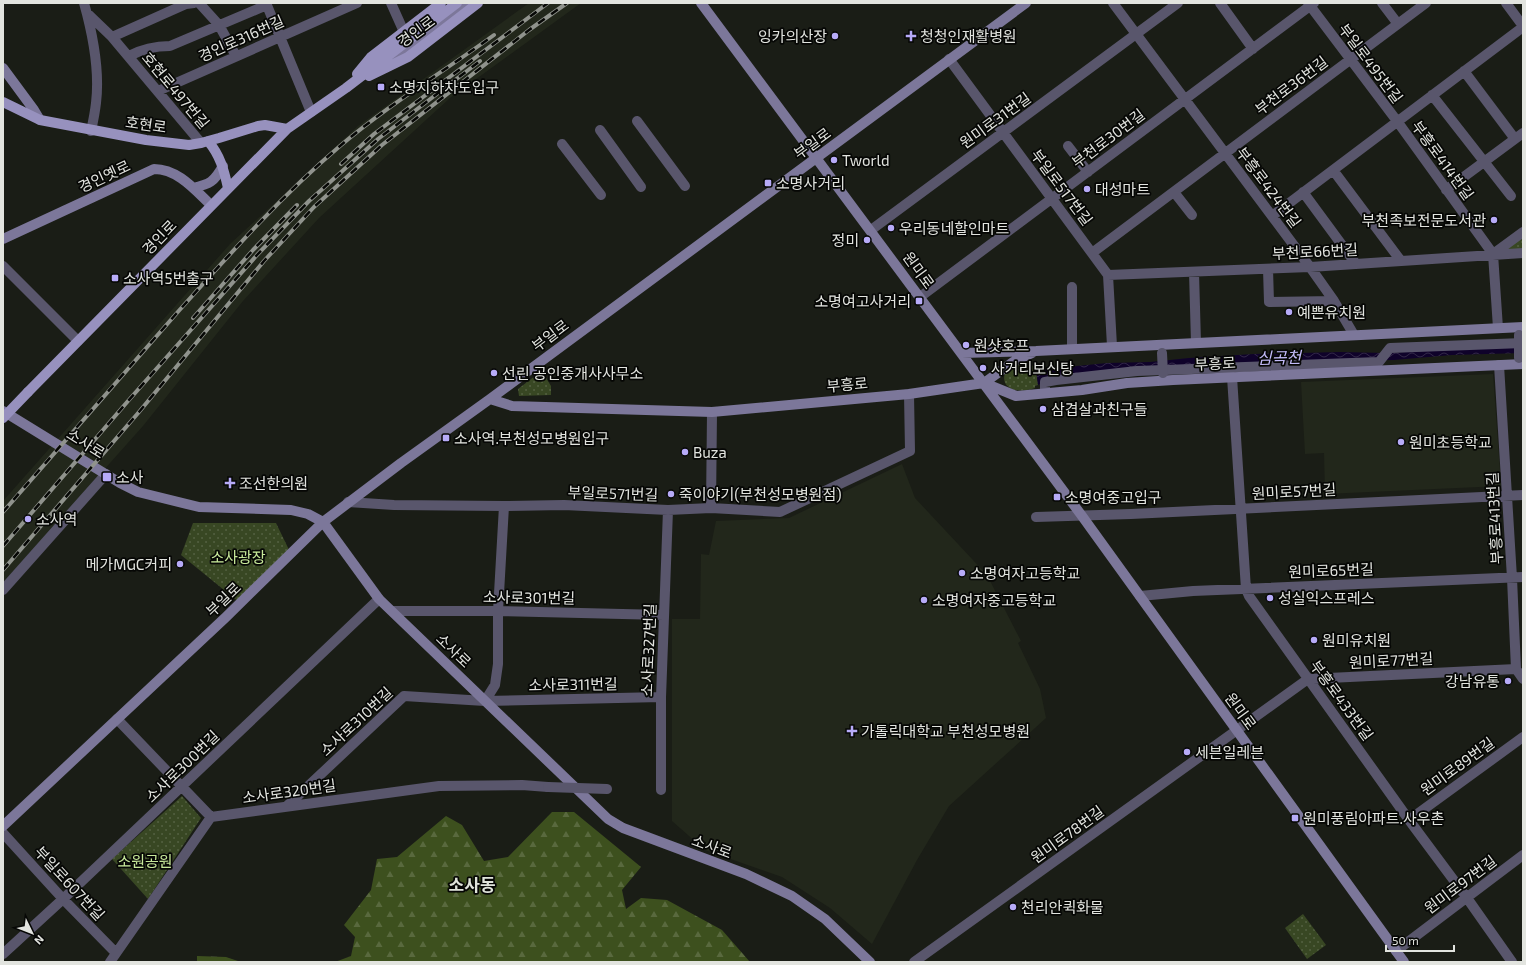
<svg xmlns="http://www.w3.org/2000/svg" width="1526" height="965" viewBox="0 0 1526 965" font-family="'Exo 2','Noto Sans KR',sans-serif">
<style>
.built{fill:#22271b}
.forest{fill:url(#forest-firs)}
.park{fill:url(#park-dots)}
.water{fill:url(#water-waves)}
.lines{fill:none;stroke-linecap:round;stroke-linejoin:round}
.street{stroke:#59566c;stroke-width:10}
.secondary{stroke:#7c779a;stroke-width:10}
.primary{stroke:#9791be;stroke-width:10}
.rail-casing{stroke:#90938d;stroke-width:4}
.rail{stroke:#060705;stroke-width:2.5;stroke-dasharray:8;stroke-linecap:butt}
.street-bridge{stroke:#59566c;stroke-width:10}
.primary-bridge{stroke:#9791be;stroke-width:10}
.poi-dot{fill:#b7abf8;stroke:#060705;stroke-width:1.5}
.labels{text-anchor:middle;dominant-baseline:central;stroke-width:3.5;stroke-linejoin:round;paint-order:stroke}
.street-label{font-size:15px;fill:#e2e4df;stroke:#060705}
.poi-label{font-size:15px;fill:#e2e4df;stroke:#060705;text-anchor:start}
.park-label{font-size:15px;fill:#c7e89a;stroke:#060705}
.water-label{font-size:16px;font-style:italic;fill:#c4bcfa;stroke:#060705}
.quarter-label{font-size:17px;font-weight:bold;fill:#e0e4db;stroke:#060705}
</style>
<defs>
<pattern id="forest-firs" width="22" height="20" patternUnits="userSpaceOnUse"><rect width="22" height="20" fill="#3d501e"/><path d="M5 1l3.5 6h-7zM16 11l3.5 6h-7z" fill="#59693e"/></pattern>
<pattern id="park-dots" width="8" height="8" patternUnits="userSpaceOnUse"><rect width="8" height="8" fill="#384723"/><path d="M2 2h.1M6 6h.1" fill="none" stroke="#546142" stroke-width="1.8" stroke-linecap="round"/></pattern>
<pattern id="water-waves" width="16" height="10" patternUnits="userSpaceOnUse"><rect width="16" height="10" fill="#0f022a"/><path d="M0 5q4-4 8 0t8 0" fill="none" stroke="#322748"/></pattern>
</defs>
<rect width="100%" height="100%" fill="#1a1d16"/>
<path class="built" d="M529 3H581L450 98 319 218 243 301 143 426 3 583V501L230 244 358 126Z
M1493 374 1501 486 1325 494 1324 453 1305 454 1301 382Z
M902 464 915 498 987 575 1021 641 1018 643 1040 689 1046 718 949 806 917 860 872 944 830 908 782 877 705 850 672 821V619H700L701 554 709 555 716 521 789 518Z"/>
<path class="forest" d="M552 812H574L641 867 622 890 626 909 641 898 667 900 722 930 750 962H335L351 956 355 937 344 925 371 890 377 859 397 857 446 816 462 825 484 861 508 857Z
M197 956 226 957 241 962H197Z"/>
<path class="park" d="M1523 236V249L1504 250Z
M1031 361V364L1036 370 1038 385 1035 386V388C1029 390 1023 391 1016 390 1002 388 1000 373 1012 366 1018 364 1025 363 1031 361Z
M543 373 551 386V395L519 396 518 389 535 376Z
M193 523H276L291 554 240 603 181 555Z
M182 796 201 818 148 899 112 859Z
M1303 914 1326 945 1307 959 1285 928Z"/>
<path class="water" d="M1523 346V353L1452 355 1394 360 1222 363 1054 377 1038 385 1036 370 1107 363 1150 362 1189 358 1254 354 1340 352 1388 353Z"/>
<g class="lines">
<path class="street" d="M84 3C93 35 100 70 96 103 95 112 93 122 91 131
M199 3 219 25 236 56
M266 3 311 112
M391 3 404 32
M1113 3 1310 267 1334 301 1354 335
M1220 3 1253 49
M1308 3 1397 121 1493 254 1498 328
M1382 3 1398 24
M1506 3 1523 26
M87 13 112 37 201 143
M112 37 186 4 194 3
M129 56C142 49 154 46 170 46L267 5
M949 59 1108 275 1112 346
M1464 71 1515 139
M158 91 357 3
M1432 95 1511 196
M637 121 685 186
M600 130 641 187
M562 144 601 195
M1068 146 1088 172
M1333 170 1401 261
M1446 190 1523 133
M1174 192 1192 215
M1303 192 1356 264
M1272 216 1523 27
M871 230 1178 3
M1092 253 1426 3
M1493 254 1523 232
M3 266 78 341
M1268 269 1269 302 1334 301
M1194 272 1196 343
M1108 275 1310 267 1523 253
M1072 287V349
M920 297 1314 3
M1499 365 1512 578 1516 669
M1232 377 1246 589 1249 596 1409 820 1467 898 1512 962
M1045 389V382L1056 380 1137 371 1379 362 1390 348 1523 343
M348 502 394 505 504 506 564 505 668 510 711 508 780 512 910 451 909 394
M711 508 712 412
M1036 517 1131 514 1523 495
M3 590 106 474
M1140 596 1193 591 1523 577
M394 611H498L664 615
M1516 669 1523 679
M485 701 495 685 498 664V611L504 506
M117 719 211 817
M661 790V697L668 510
M287 806 404 696 485 701 661 697
M1409 820 1523 737
M3 833 63 899 116 953
M1396 951 1523 855
M3 954 63 899 379 599
M110 962 211 817 439 786 522 785 548 787
M914 962 1308 679 1516 669"/>
<path class="secondary" d="M701 3 1082 516 1404 962
M383 67 465 3
M3 68 34 110 40 120
M193 188C210 184 214 182 223 166
M3 239 154 169C178 169 195 190 211 205
M962 353 1036 351 1523 327
M984 383 1016 396 1082 390 1127 383 1173 380 1523 364
M490 399 512 406 712 412 909 394 984 383 1013 362 1032 353
M3 411 120 483 138 492 199 507 291 510 308 514 323 522 379 599 608 819 623 828 746 874 792 896 825 919 870 962
M3 826 226 617 323 522 401 463 490 399 1026 3"/>
<path class="primary" d="M357 74 371 57 441 3
M369 76 408 57 478 3
M3 102 40 120 146 140 189 145 201 143 219 138 258 126 265 125 287 129
M208 141C220 155 224 170 228 188
M28 392 287 129 346 88 457 3"/>
<defs>
<path id="rail" d="M341 164 374 134 548 3
M193 318 253 250 297 205
M3 512C60 446 118 380 176 314 228 256 280 197 340 146 388 105 443 72 494 35
M3 546 128 401 257 255 309 201 378 139 480 61
M3 570 139 412 264 261 314 207 382 145 529 30 567 3"/>
</defs>
<use href="#rail" class="rail-casing"/>
<use href="#rail" class="rail"/>
<path class="street-bridge" d="M1162 353 1163 373
M1519 358V335
M548 787 607 789"/>
<path class="primary-bridge" d="M3 418 28 392"/>
</g>
<g class="poi-dot">
<circle cx="835" cy="36" r="4"/>
<path d="M909 30h4v4h4v4h-4v4h-4v-4h-4v-4h4z"/>
<rect x="377" y="83" width="8" height="8" rx="2"/>
<circle cx="834" cy="160" r="4"/>
<rect x="764" y="179" width="8" height="8" rx="2"/>
<circle cx="1087" cy="189" r="4"/>
<circle cx="1494" cy="220" r="4"/>
<circle cx="891" cy="228" r="4"/>
<circle cx="867" cy="240" r="4"/>
<rect x="111" y="274" width="8" height="8" rx="2"/>
<rect x="915" y="297" width="8" height="8" rx="2"/>
<circle cx="1289" cy="312" r="4"/>
<circle cx="966" cy="345" r="4"/>
<circle cx="983" cy="368" r="4"/>
<circle cx="494" cy="373" r="4"/>
<circle cx="1043" cy="409" r="4"/>
<rect x="442" y="434" width="8" height="8" rx="2"/>
<circle cx="1401" cy="442" r="4"/>
<circle cx="685" cy="452" r="4"/>
<rect x="102" y="472" width="10" height="10" rx="2"/>
<path d="M228 477h4v4h4v4h-4v4h-4v-4h-4v-4h4z"/>
<circle cx="671" cy="494" r="4"/>
<rect x="1053" y="493" width="8" height="8" rx="2"/>
<circle cx="28" cy="519" r="4"/>
<circle cx="180" cy="564" r="4"/>
<circle cx="962" cy="573" r="4"/>
<circle cx="1270" cy="598" r="4"/>
<circle cx="924" cy="600" r="4"/>
<circle cx="1314" cy="640" r="4"/>
<circle cx="1508" cy="681" r="4"/>
<path d="M850 725h4v4h4v4h-4v4h-4v-4h-4v-4h4z"/>
<circle cx="1187" cy="752" r="4"/>
<rect x="1291" y="814" width="8" height="8" rx="2"/>
<circle cx="1013" cy="907" r="4"/>
</g>
<g class="labels">
<g class="street-label">
<text transform="translate(416 31) rotate(-36)">경인로</text>
<text transform="translate(241 38) rotate(-24)">경인로316번길</text>
<text transform="translate(1371 63) rotate(53)">부일로495번길</text>
<text transform="translate(1291 85) rotate(-37)">부천로36번길</text>
<text transform="translate(176 90) rotate(50)">호현로497번길</text>
<text transform="translate(995 120) rotate(-36)">원미로31번길</text>
<text transform="translate(146 124) rotate(8)">호현로</text>
<text transform="translate(1108 138) rotate(-37)">부천로30번길</text>
<text transform="translate(812 143) rotate(-36)">부일로</text>
<text transform="translate(1443 160) rotate(54)">부흥로414번길</text>
<text transform="translate(104 176) rotate(-25)">경인옛로</text>
<text transform="translate(1062 187) rotate(53)">부일로517번길</text>
<text transform="translate(1269 187) rotate(53)">부흥로424번길</text>
<text transform="translate(159 237) rotate(-46)">경인로</text>
<text transform="translate(1315 251) rotate(-3)">부천로66번길</text>
<text transform="translate(919 270) rotate(54)">원미로</text>
<text transform="translate(550 335) rotate(-37)">부일로</text>
<text transform="translate(1215 363) rotate(-3)">부흥로</text>
<text transform="translate(847 384) rotate(-5)">부흥로</text>
<text transform="translate(86 443) rotate(32)">소사로</text>
<text transform="translate(1294 491) rotate(-3)">원미로57번길</text>
<text transform="translate(613 493) rotate(2)">부일로571번길</text>
<text transform="translate(1494 518) rotate(-93)">부흥로413번길</text>
<text transform="translate(1331 570) rotate(-2)">원미로65번길</text>
<text transform="translate(529 597) rotate(1)">소사로301번길</text>
<text transform="translate(223 599) rotate(-44)">부일로</text>
<text transform="translate(454 650) rotate(44)">소사로</text>
<text transform="translate(648 650) rotate(-88)">소사로327번길</text>
<text transform="translate(1391 660) rotate(-3)">원미로77번길</text>
<text transform="translate(573 684) rotate(-1)">소사로311번길</text>
<text transform="translate(1342 700) rotate(54)">부흥로433번길</text>
<text transform="translate(1241 711) rotate(54)">원미로</text>
<text transform="translate(356 721) rotate(-43)">소사로310번길</text>
<text transform="translate(182 766) rotate(-44)">소사로300번길</text>
<text transform="translate(1457 766) rotate(-36)">원미로89번길</text>
<text transform="translate(289 791) rotate(-8)">소사로320번길</text>
<text transform="translate(1067 834) rotate(-36)">원미로78번길</text>
<text transform="translate(712 846) rotate(20)">소사로</text>
<text transform="translate(70 883) rotate(47)">부일로607번길</text>
<text transform="translate(1460 884) rotate(-37)">원미로97번길</text>
</g>
<g class="poi-label">
<text x="827" y="36" text-anchor="end">잉카의산장</text>
<text x="920" y="36">청청인재활병원</text>
<text x="389" y="87">소명지하차도입구</text>
<text x="842" y="160">Tworld</text>
<text x="776" y="183">소명사거리</text>
<text x="1095" y="189">대성마트</text>
<text x="1486" y="220" text-anchor="end">부천족보전문도서관</text>
<text x="899" y="228">우리동네할인마트</text>
<text x="859" y="240" text-anchor="end">정미</text>
<text x="123" y="278">소사역5번출구</text>
<text x="911" y="301" text-anchor="end">소명여고사거리</text>
<text x="1297" y="312">예쁜유치원</text>
<text x="974" y="345">원샷호프</text>
<text x="991" y="368">사거리보신탕</text>
<text x="502" y="373">선린 공인중개사사무소</text>
<text x="1051" y="409">삼겹살과친구들</text>
<text x="454" y="438">소사역.부천성모병원입구</text>
<text x="1409" y="442">원미초등학교</text>
<text x="693" y="452">Buza</text>
<text x="116" y="477">소사</text>
<text x="239" y="483">조선한의원</text>
<text x="679" y="494">죽이야기(부천성모병원점)</text>
<text x="1065" y="497">소명여중고입구</text>
<text x="36" y="519">소사역</text>
<text x="172" y="564" text-anchor="end">메가MGC커피</text>
<text x="970" y="573">소명여자고등학교</text>
<text x="1278" y="598">성실익스프레스</text>
<text x="932" y="600">소명여자중고등학교</text>
<text x="1322" y="640">원미유치원</text>
<text x="1500" y="681" text-anchor="end">강남유통</text>
<text x="861" y="731">가톨릭대학교 부천성모병원</text>
<text x="1195" y="752">세븐일레븐</text>
<text x="1303" y="818">원미풍림아파트.사우촌</text>
<text x="1021" y="907">천리안퀵화물</text>
</g>
<g class="park-label">
<text x="238" y="557">소사광장</text>
<text x="145" y="861">소원공원</text>
</g>
<g class="water-label">
<text transform="translate(1279 357) rotate(-1)">심곡천</text>
</g>
<g class="quarter-label">
<text x="472" y="884">소사동</text>
</g>
</g>
<rect width="1526" height="965" fill="none" stroke="#e2e4df" stroke-width="8"/>
<g transform="translate(32 933) rotate(133)" stroke="#060705" stroke-width="3" paint-order="stroke">
<path d="M0-3L7 15L0 10L-7 15Z" fill="#e2e4df"/>
<text y="-6" font-size="11" font-weight="bold" text-anchor="middle" fill="#e2e4df">N</text>
</g>
<path d="M1386 945v6h68v-6" fill="none" stroke="#e2e4df" stroke-width="2"/>
<text x="1392" y="945" font-size="12" fill="#e2e4df" stroke="#060705" stroke-width="3" paint-order="stroke">50 m</text>
</svg>
